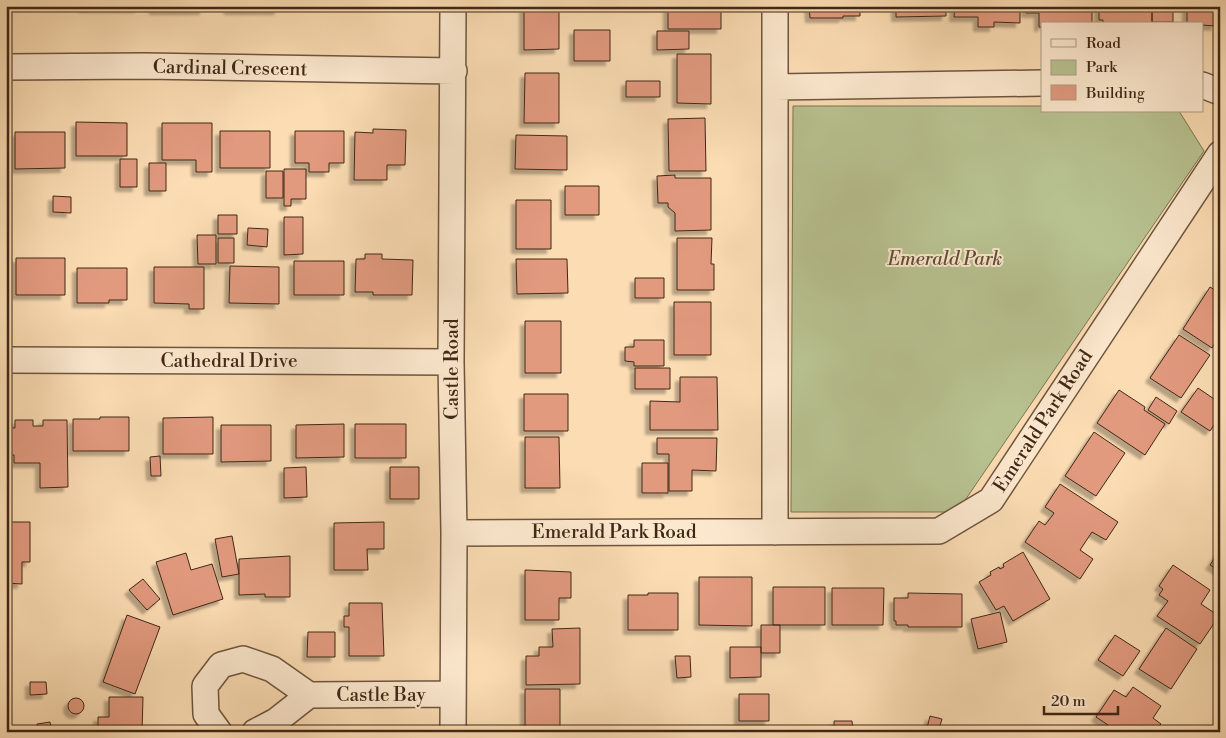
<svg xmlns="http://www.w3.org/2000/svg" width="1226" height="738" viewBox="0 0 1226 738" font-family="'Libre Bodoni',serif">
<style>
.green{fill:#b8c291;stroke:#7c7554}
.building{fill:#e29a7f;stroke:#3f2817;filter:url(#shadow)}
.lines{fill:none;stroke-linecap:round;stroke-linejoin:round}
.street-casing{stroke:#6e553e;stroke-width:28}
.street{stroke:#fce8ce;stroke-width:25}
.labels{text-anchor:middle;dominant-baseline:central;stroke-width:4;stroke-linejoin:round;paint-order:stroke}
.street-label{font-size:19px;fill:#3f2817;stroke:#fce8ce}
.park-label{font-size:19px;font-style:italic;fill:#5d4e36;stroke:#fce8ce}
</style>
<defs>
<filter id="shadow"><feDropShadow dx="-4.5" dy="4.5" stdDeviation="1" flood-color="#0004"/></filter>
</defs>
<rect width="100%" height="100%" fill="#fbdcb3"/>
<filter id="stains"><feTurbulence type="fractalNoise" baseFrequency=".004" numOctaves="4"/><feColorMatrix values="0 0 0 0 .2 0 0 0 0 .09 0 0 0 0 .02 0 0 0 .5 -.17"/></filter>
<radialGradient id="worn" r=".72"><stop offset=".6" stop-color="#630" stop-opacity="0"/><stop offset="1" stop-color="#630" stop-opacity=".3"/></radialGradient>
<path class="green" d="M793 106H1042V111H1179L1204 151 957 512H791Z"/>
<path class="building" d="M83 6H139V8H83Z
M148 6H204V10H154V7Z
M228 6H278L279 10H229Z
M524 6H559V49L524 50Z
M668 6H721V29H668Z
M809 6H860V16H843V18H810Z
M896 6H946V16L896 17Z
M955 6H1020V23L994 22V27H978V17H954Z
M1026 6H1092V24H1042V27H1039V13H1026Z
M1099 6H1152V24H1103V20H1099Z
M1152 6H1173V22H1152Z
M1187 6H1220V17H1216V26L1187 24Z
M574 30H610V61H574Z
M657 31H689V49L657 50Z
M677 54H711V104L677 103Z
M525 73H559V123H524Z
M626 81H660V97H626Z
M705 118 706 171H669L668 119Z
M76 122 127 123V156H76Z
M162 123H212V172H196V160H162Z
M373 129 406 130 405 165H387V180H354L355 132 373 133Z
M220 131H270V168H220Z
M295 131H344V163H329V172H309V163H295Z
M15 132H65V168L15 169Z
M516 135 567 136V170L515 169Z
M120 159H137V187H120Z
M149 163H166V191H149Z
M284 169H306V199H291V206H284Z
M266 171H283V198H266Z
M675 175V178H711V230L675 231V213L668 207V203H658L657 176Z
M565 186H599V215H565Z
M53 196 71 197V213L53 212Z
M516 200H551V249H516Z
M218 215H237V234H218Z
M284 217H303V254L284 255Z
M248 228 268 229 267 247 247 245Z
M197 235H216V264H198Z
M218 238H234V263H218Z
M677 238H712L711 264H714V290H677Z
M365 254H382V259L413 260 412 295H373V292H355L356 259H365Z
M16 258H65V295H16Z
M516 259H567L568 293 517 294Z
M294 261H344V295H294Z
M230 266 279 267V304L229 303Z
M154 267H204V309H189V304L154 303Z
M77 268H127V300H109V303H77Z
M635 278H664V298H635Z
M1210 287 1220 293V335L1212 348 1183 329Z
M674 302H711V355H674Z
M525 321H561V373H525Z
M1179 335 1210 355 1181 398 1150 378Z
M634 340H664V366H634V362L625 361V347H634Z
M635 368H670V389H635Z
M680 377H717L718 430H650V401L680 402Z
M1198 388 1220 403V416L1210 431 1181 412Z
M1119 390 1145 407 1144 410 1165 424 1145 455 1097 423Z
M524 394H568V431H524Z
M1156 397 1177 411 1169 424 1148 410Z
M100 417H129V451H73V419H100Z
M213 417V454H163V418Z
M15 420H33V426H43V420H67L68 487 40 488V463H14V455H6V428H15Z
M344 424V457L296 458V425Z
M355 424H406V458H355Z
M221 425H271V461L221 462Z
M1094 432 1125 453 1096 496 1065 476Z
M525 437H559L560 488H525Z
M657 438H717L716 471 692 470V491H669V454H657Z
M160 456 161 476H151L150 457Z
M642 463H668V493H642Z
M306 467 307 497 284 498V468Z
M390 467H419V499H390Z
M1060 484 1118 522 1106 540 1092 532 1080 550 1093 559 1080 579 1025 542 1039 521 1045 525 1052 516 1054 513 1045 507Z
M6 522H30V562H22V584L6 583Z
M384 522V549H367L368 570H334V523Z
M232 536 239 574 222 577 215 539Z
M1220 550V571L1210 565Z
M1023 552 1050 599 1013 621 1004 606 996 610 979 582 991 575 990 572 999 567 1000 569 1004 567 1003 564Z
M186 553 191 570 212 564 223 599 173 615 156 562Z
M290 556V597H265V594L239 595V559Z
M1173 565 1210 590 1201 604 1219 616 1200 644 1157 616 1168 601 1159 595 1163 589 1159 586Z
M525 570 571 572V598H559V620H525Z
M699 577H752V626L699 625Z
M143 579 160 599 147 610 129 590Z
M773 587H825V625H773Z
M832 588H884L883 625H832Z
M648 593H678V630H628V595H648Z
M908 593 962 594V627H908V625H896V621H894V598H908Z
M349 603H382L384 656H349V627H344V616H349Z
M1000 612 1007 642 978 649 971 619Z
M127 615 160 627 135 694 103 682Z
M761 625H780V653H761Z
M580 628V684L526 685V656H539V647H553L552 629Z
M1166 628 1197 649 1171 689 1139 669Z
M308 632H335V657H307Z
M1115 635 1140 651 1123 676 1098 660Z
M730 647H761V677L730 678Z
M675 656H690L691 677 677 678Z
M30 682H46L47 694 30 695Z
M1133 687 1161 706 1153 718 1161 724 1155 732H1103L1108 725 1096 717 1114 690 1126 697Z
M525 689H560V732H525Z
M739 694H769V721H739Z
M109 697H143L142 732H98V717H109Z
M68 706a8 8 0 1 1 16 0a8 8 0 1 1-16 0Z
M930 716 942 719 938 732H926Z
M834 721H852L853 732H834Z
M50 722 52 732H38L37 724Z
M684 729H733V732H684Z"/>
<g class="lines">
<defs>
<path id="street" d="M453 6 451 362 454 533 453 732
M6 67 144 66 454 71
M1202 85 1220 92
M776 87 1042 83
M6 360 451 362
M775 532V6
M454 533 939 531 991 500 1220 154
M219 732 206 714 205 686 221 665 243 659 272 669 309 695 453 694
M255 732 276 721 309 695"/>
</defs>
<use href="#street" class="street-casing"/>
<use href="#street" class="street"/>
</g>
<g class="labels">
<g class="street-label">
<text transform="translate(230 68) rotate(1)">Cardinal Crescent</text>
<text x="229" y="361">Cathedral Drive</text>
<text transform="translate(452 369) rotate(-90)">Castle Road</text>
<text transform="translate(1043 421) rotate(-57)">Emerald Park Road</text>
<text x="614" y="532">Emerald Park Road</text>
<text x="381" y="695">Castle Bay</text>
</g>
<g class="park-label">
<text x="945" y="259">Emerald Park</text>
</g>
</g>
<rect width="1226" height="738" fill="none" stroke="#fbdcb3" stroke-width="25"/>
<rect x="8" y="8" width="1211" height="723" fill="none" stroke="#3f2817" stroke-width="2.5"/>
<rect x="12" y="12" width="1201" height="713" fill="none" stroke="#3f2817"/>
<rect x="1041" y="22" width="162" height="90" fill="#fce8ce" stroke="#b09b85"/>
<rect x="1051" y="39" width="25" height="8" fill="#fce8ce" stroke="#b09b85"/>
<text x="1086" y="48" font-size="15" fill="#3f2817">Road</text>
<rect x="1051" y="60" width="25" height="15" fill="#b8c291" stroke="#b09b85"/>
<text x="1086" y="72" font-size="15" fill="#3f2817">Park</text>
<rect x="1051" y="85" width="25" height="15" fill="#e29a7f" stroke="#b09b85"/>
<text x="1086" y="98" font-size="15" fill="#3f2817">Building</text>
<path d="M1044 706v8h74v-8" fill="none" stroke="#3f2817" stroke-width="2.5"/>
<text x="1051" y="706" font-size="15" fill="#3f2817" stroke="#fce8ce" stroke-width="4" paint-order="stroke">20 m</text>
<rect width="100%" height="100%" filter="url(#stains)"/>
<rect width="100%" height="100%" fill="url(#worn)"/>
</svg>
